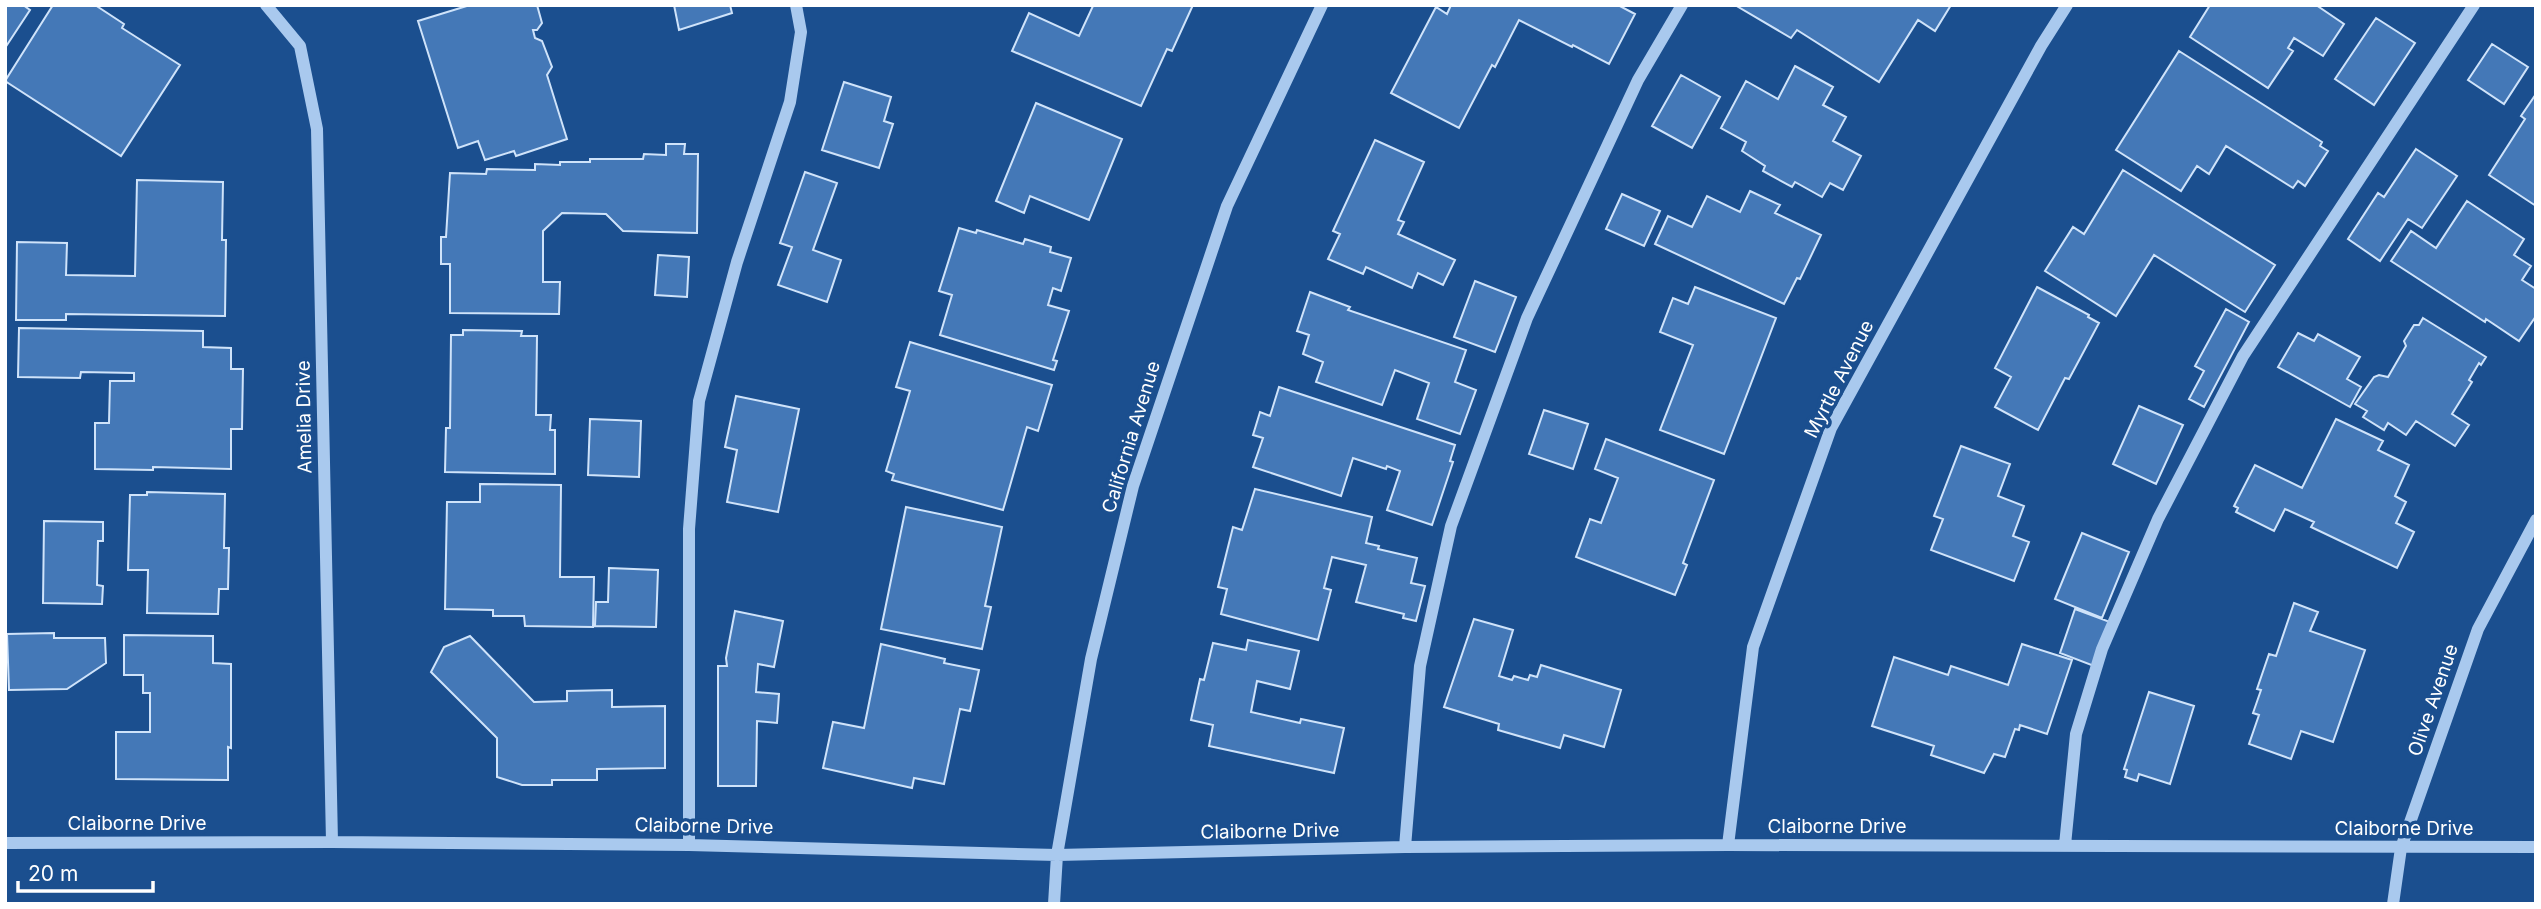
<svg xmlns="http://www.w3.org/2000/svg" width="2541" height="909" viewBox="0 0 2541 909" font-family="Inter,sans-serif">
<style>
.building{fill:#4478b7;stroke:#cfe3fa;stroke-width:2}
.lines{fill:none;stroke-linecap:round;stroke-linejoin:round}
.minor{stroke:#a9c9ee;stroke-width:12}
.labels{text-anchor:middle;dominant-baseline:central;stroke-width:7;stroke-linejoin:round;paint-order:stroke}
.street-label{font-size:19px;fill:#fff;stroke:#1b4f8f}
</style>
<rect width="100%" height="100%" fill="#1b4f8f"/>
<path class="building" d="M5 5H23L30 10 5 48Z
M53 5H95L124 24 122 28 180 65 121 156 5 81Z
M470 5H537L542 23 537 30H533L535 38 542 41 552 67 547 75 567 139 516 156 514 151 485 160 478 141 458 148 418 21Z
M674 5H730L732 13 679 30Z
M1091 5H1193L1172 51 1167 49 1141 106 1012 51 1029 13 1079 36 1093 6Z
M1451 5H1618L1635 14 1609 64 1573 45 1572 47 1519 20 1495 67 1492 65 1459 128 1391 93 1436 7 1447 14Z
M1735 5H1951L1935 31 1918 20 1879 82 1797 30 1791 38Z
M2210 5H2316L2344 24 2323 56 2294 38 2288 48 2293 51 2268 88 2190 37Z
M2376 18 2415 43 2374 105 2335 79Z
M2492 44 2528 67 2504 104 2468 80Z
M2179 51 2322 142 2320 146 2328 151 2305 186 2298 181 2293 188 2226 146 2209 174 2197 166 2181 191 2116 150Z
M1795 66 1833 87 1823 105 1846 117 1833 141 1861 156 1843 190 1830 183 1822 197 1795 182 1792 187 1763 171 1765 166 1742 151 1746 142 1721 128 1746 81 1778 99Z
M1681 75 1720 97 1692 148 1652 126Z
M844 82 891 97 884 121 893 124 879 168 822 150Z
M2536 94V206L2489 175 2525 119 2521 116Z
M1036 103 1122 139 1089 220 1030 196 1024 213 996 201Z
M1375 140 1424 162 1398 220 1404 222 1398 234 1455 260 1443 285 1418 273 1412 288 1366 267 1363 274 1328 259 1340 234 1333 231Z
M666 144H685L684 154H698L697 233 623 231 606 214 562 213 543 231V282H560L559 314 450 313V264H441V237H446L450 173 486 174 487 169 535 170V164L560 165V162H590V159H643L644 154 666 155Z
M2416 149 2457 176 2422 228 2408 219 2380 261 2348 239 2378 193 2384 197Z
M2123 170 2275 265 2245 312 2154 255 2116 316 2045 271 2073 227 2084 234Z
M805 172 837 183 813 250 841 260 827 302 778 285 792 247 780 243Z
M137 180 223 182 222 240H226L225 316 66 314V320H16L17 242 67 243 66 275 135 276Z
M1750 191 1780 205 1775 213 1821 235 1800 279 1797 278 1784 304 1655 244 1668 216 1692 227 1707 196 1740 212Z
M1622 194 1660 211 1644 246 1606 229Z
M2467 201 2524 239 2514 255 2531 266 2522 280 2536 289V316L2519 341 2486 319 2485 322 2391 261 2411 231 2436 248Z
M959 228 976 233 977 230 1023 244 1025 239 1051 247 1050 252 1071 258 1061 291 1053 288 1048 305 1069 311 1053 360 1057 361 1054 370 940 335 952 295 939 291Z
M658 255 689 257 687 297 655 295Z
M1475 281 1516 297 1495 352 1454 337Z
M1695 287 1776 318 1724 454 1660 430 1693 345 1660 332 1673 298 1688 304Z
M2037 287 2089 315 2088 317 2099 323 2069 379 2065 378 2038 430 1995 407 2011 377 1995 368Z
M1310 292 1350 307 1348 310 1466 350 1455 382 1476 390 1460 434 1417 419 1429 383 1395 370 1382 405 1316 382 1323 362 1303 354 1309 335 1297 331Z
M2226 309 2249 322 2204 407 2189 399 2204 371 2195 366Z
M2423 318 2486 357 2481 365 2479 363 2469 380 2472 382 2452 414 2469 425 2455 446 2416 421 2406 435 2388 423 2384 430 2363 417 2367 411 2355 404 2374 377 2379 375 2388 377 2406 346 2404 341 2414 325H2419Z
M19 328 203 331V347L231 348V369H243L242 429H231V469L153 467V470L95 469V423H109L110 381H134V373L81 372 80 378 18 377Z
M463 330 522 331 521 336H537L536 415H551L550 430H555V474L445 472 446 428H450L451 335H463Z
M2298 333 2314 341 2318 334 2360 357 2347 379 2361 387 2350 407 2278 367Z
M910 342 1052 385 1038 431 1027 427 1003 510 892 480 894 474 886 471 910 391 896 387Z
M1279 387 1455 445 1450 461 1453 462 1432 525 1387 510 1400 471 1387 466 1386 469 1353 458 1341 496 1253 467 1263 438 1253 435 1260 412 1270 416Z
M736 396 799 409 778 512 727 502 737 450 725 447Z
M2139 406 2183 425 2156 484 2113 464Z
M1544 410 1588 424 1573 469 1529 454Z
M590 419 641 421 639 477 588 475Z
M2336 419 2383 441 2378 450 2409 465 2395 496 2406 502 2396 523 2414 532 2397 568 2311 527 2314 522 2285 509 2274 531 2236 512 2238 508 2234 506 2255 465 2302 488Z
M1606 439 1714 480 1683 563 1687 565 1675 595 1576 557 1590 519 1601 523 1618 478 1595 469Z
M1961 446 2010 464 1998 496 2024 506 2013 536 2029 542 2014 581 1931 550 1943 519 1934 516Z
M480 484 561 485 560 577H594L593 627 525 626 524 616H493V610L445 609 447 502H480Z
M1255 489 1372 517 1366 543 1379 546 1378 549 1417 558 1411 583 1425 586 1416 621 1403 618 1404 614 1356 602 1366 565 1332 557 1324 588 1331 590 1318 640 1221 614 1227 589 1218 587 1233 527 1242 530Z
M147 492 225 494 224 548H229L228 589H219L218 614 147 613 148 570H128L130 495H147Z
M906 507 1002 527 985 606 991 607 982 649 881 629Z
M44 521 103 522V541H98L97 585 103 586 102 604 43 603Z
M2082 533 2129 552 2102 618 2055 599Z
M609 568 658 570 656 627 595 626 596 602H608Z
M2294 603 2318 612 2310 631 2365 650 2333 742 2301 731 2291 759 2249 744 2259 715 2253 713 2261 690 2257 689 2269 654 2276 656Z
M2075 609 2110 622 2094 666 2060 653Z
M735 611 783 621 774 667 758 664 756 692 779 694 777 723 757 721 756 786H718V666H727L726 658Z
M1474 619 1513 630 1499 676 1512 680 1514 676 1528 680 1530 675 1537 677 1541 665 1621 690 1604 747 1564 735 1560 748 1498 730 1499 724 1444 707Z
M54 633V638H105L106 663 67 689 9 690 7 634Z
M124 635 213 636V663L231 664V748L228 747V780L116 779V732H150V693H143V675H124Z
M470 636 534 702 567 701V691L612 690V707L665 706V768L597 769V780H552V785H522L497 777V738L431 672 444 647Z
M1248 640 1299 651 1290 689 1257 681 1251 712 1300 723 1301 719 1344 728 1334 773 1209 746 1213 725 1191 720 1200 679 1204 680 1213 643 1246 650Z
M881 644 945 659 944 663 979 670 970 711 960 709 944 784 914 778 912 788 823 768 833 722 864 728Z
M2022 644 2072 660 2047 734 2020 725 2019 730 2015 729 2005 757 1994 754 1984 773 1931 755 1934 746 1872 726 1894 657 1948 675 1951 666 2008 685Z
M2149 692 2194 706 2170 784 2139 774 2137 781 2125 777 2127 770 2124 769Z"/>
<g class="lines">
<path class="minor" d="M266 5 300 46 317 129 332 842
M5 843 332 842 689 845 1057 855 1405 847 1728 845 2536 847
M689 845V529L699 401 737 262 790 102 801 32 796 5
M1728 845 1753 647 1831 428 2041 46 2067 5
M2065 845 2076 734 2102 649 2158 519 2243 356 2474 5
M1405 847 1420 666 1451 526 1527 318 1638 80 1682 5
M1054 904 1057 855 1091 659 1133 486 1227 206 1322 5
M2393 904 2401 848 2478 629 2536 520"/>
</g>
<g class="labels">
<g class="street-label">
<text transform="translate(1839 379) rotate(-63)">Myrtle Avenue</text>
<text transform="translate(304 417) rotate(-91)">Amelia Drive</text>
<text transform="translate(1131 437) rotate(-73)">California Avenue</text>
<text transform="translate(2433 700) rotate(-71)">Olive Avenue</text>
<text x="137" y="823">Claiborne Drive</text>
<text transform="translate(704 826) rotate(1)">Claiborne Drive</text>
<text x="1837" y="826">Claiborne Drive</text>
<text x="2404" y="828">Claiborne Drive</text>
<text transform="translate(1270 831) rotate(-1)">Claiborne Drive</text>
</g>
</g>
<rect width="2541" height="909" fill="none" stroke="#ffffff" stroke-width="14"/>
<path d="M18 881v10h135v-10" fill="none" stroke="#ffffff" stroke-width="3.5"/>
<text x="28" y="881" font-size="21" fill="#ffffff" stroke="#1b4f8f" stroke-width="5" paint-order="stroke">20 m</text>
</svg>
